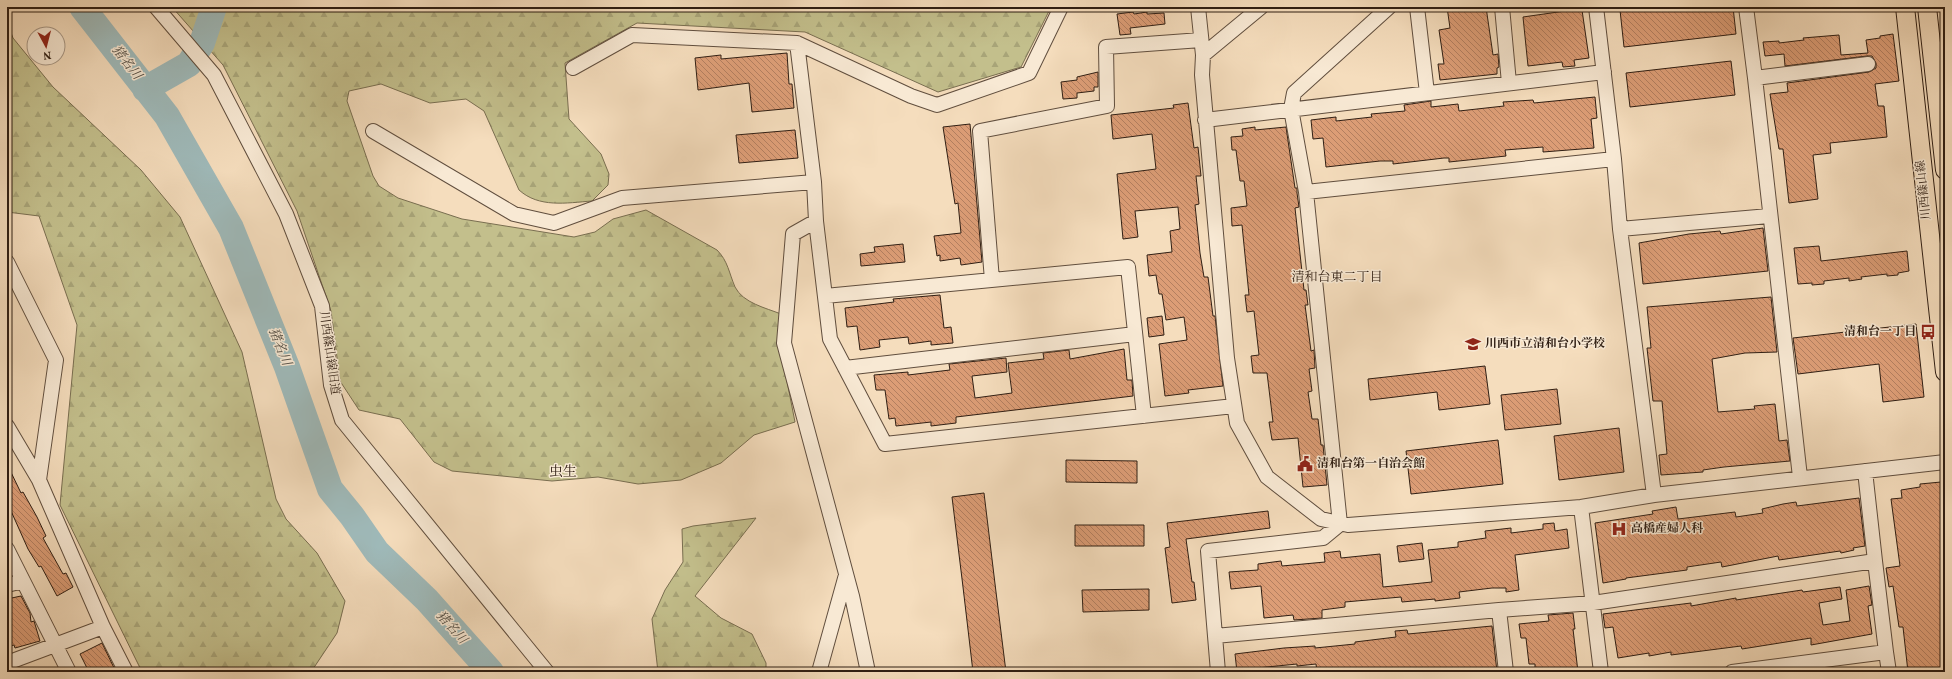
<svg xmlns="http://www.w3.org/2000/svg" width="1952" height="679" viewBox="0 0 1952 679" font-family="Vollkorn,'Noto Serif JP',serif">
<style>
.forest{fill:url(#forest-firs);stroke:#796e50}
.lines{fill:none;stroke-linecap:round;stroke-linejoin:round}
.river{stroke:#9fbaba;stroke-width:26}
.building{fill:url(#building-back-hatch);stroke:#2f1e13}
.minor-casing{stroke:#604e3e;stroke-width:16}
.major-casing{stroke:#2f1e13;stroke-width:20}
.minor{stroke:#f8e9d4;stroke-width:14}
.major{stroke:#f5ddbd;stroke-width:18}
.labels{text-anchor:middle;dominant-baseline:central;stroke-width:3;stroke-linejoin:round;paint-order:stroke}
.street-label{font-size:12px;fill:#2f1e13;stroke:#f8e9d4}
.poi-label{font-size:12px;font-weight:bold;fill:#2f1e13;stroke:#f8e9d4;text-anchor:start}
.water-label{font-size:13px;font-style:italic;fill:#514d45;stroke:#f8e9d4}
.neighbourhood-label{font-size:13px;fill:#2f1e13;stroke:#f8e9d4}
.quarter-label{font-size:14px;fill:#2f1e13;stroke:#f8e9d4}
</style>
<defs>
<pattern id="forest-firs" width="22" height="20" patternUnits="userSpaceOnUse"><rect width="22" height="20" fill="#c3bf8c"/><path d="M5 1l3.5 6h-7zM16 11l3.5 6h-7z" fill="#a8a478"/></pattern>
<pattern id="building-back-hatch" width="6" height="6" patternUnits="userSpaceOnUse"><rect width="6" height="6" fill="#dc9d76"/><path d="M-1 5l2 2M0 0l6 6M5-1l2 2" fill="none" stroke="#b37f60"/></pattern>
</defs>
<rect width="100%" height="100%" fill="#f5ddbd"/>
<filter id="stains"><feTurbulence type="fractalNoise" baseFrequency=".005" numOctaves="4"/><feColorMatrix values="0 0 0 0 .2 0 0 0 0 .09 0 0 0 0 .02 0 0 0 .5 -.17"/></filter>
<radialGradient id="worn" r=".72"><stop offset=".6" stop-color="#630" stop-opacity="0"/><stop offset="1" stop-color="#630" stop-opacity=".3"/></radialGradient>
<path class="forest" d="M172 7H1051L1021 67 938 92 805 32 637 23 565 63 569 119 601 154 609 174 608 185 592 201C566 203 539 208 519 190L484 111 466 99 430 103 381 84 349 91 347 101 373 176 379 186 398 198 462 219 574 237 595 232 613 219 646 210 717 250C728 261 729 273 735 287 743 303 766 308 781 314L780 346 795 422 754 435 721 463 681 480 638 484 598 477 552 481 452 471 434 462 400 419 359 410 340 381 331 311 297 211 223 65Z
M7 22 13 38 53 87 141 170 180 217 242 352 276 499 286 519 317 553 345 601 337 633 311 672H142L60 505 77 325 39 216 7 212Z
M756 518 695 596 721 618 752 634 766 663V672H658L652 619 665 590 683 562 682 529 693 526Z"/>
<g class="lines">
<path class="river" d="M82 7 167 116 231 228 287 367 330 489 352 516 377 552 427 600 491 672
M145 89 189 64 202 43 214 7"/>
</g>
<path class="building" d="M1447 7H1486L1493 55 1498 54 1499 67 1497 68V74L1440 80 1438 64H1444L1439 30 1450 28Z
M1645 7H1733L1736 34 1624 47 1620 10Z
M1572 10H1582L1589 58 1574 60 1575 66 1563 67 1562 62 1528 66 1523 17Z
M1133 12 1134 14 1147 12V14L1164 13 1165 24 1130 28 1131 34 1120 35 1117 14Z
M1893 34 1899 81 1875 84 1878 106H1884L1887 137 1830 143 1831 153 1813 155 1818 199 1789 203 1783 149H1779L1770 94 1788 92 1787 83 1869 72 1876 68V63L1872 56H1867L1785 66 1784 54 1765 56 1763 42 1779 41V43L1804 40 1803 38 1839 35 1841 55 1868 53 1866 40 1880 38V36Z
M787 53 789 84H792L794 108 752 112 749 83 698 90 695 58 721 55V59Z
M1731 61 1735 95 1630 107 1626 73Z
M1098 72V87H1094V91L1077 93V98L1063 99 1061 82 1077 80V77Z
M1595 97 1597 118 1591 119 1594 148 1543 152V147L1505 150 1506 156 1449 162V158H1444L1393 164V161H1380L1326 167 1323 138 1313 139 1311 120 1336 117V121L1372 117 1371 114 1405 111 1404 105 1431 101V107L1458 104 1459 111 1504 106 1503 102 1533 100 1534 103Z
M1188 103 1194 148 1198 147 1201 176H1196L1199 204 1195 205 1200 253 1204 277H1208L1213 316H1215L1223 386 1188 390 1189 393 1165 396 1159 344 1187 340 1184 317 1166 320 1162 294H1159L1156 275 1149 276 1147 255 1172 252 1170 231 1180 229 1178 207 1135 211 1138 237 1123 239 1117 174 1156 169 1152 134 1113 139 1111 115 1174 108 1173 105Z
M970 124 982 262 961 265 960 258 940 261V255L937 256 934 236 961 233 958 203 955 204 943 127Z
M1255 127V130L1286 127 1295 188H1297V193L1299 207 1295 208 1304 290H1306L1308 305H1305L1311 351 1314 350 1315 368 1309 369 1312 391 1308 392 1312 419H1318L1321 445H1323L1327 485 1303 487 1298 438 1272 440 1269 422H1273L1267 373H1253L1251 356 1259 355 1254 311 1247 312 1245 295H1249L1242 225 1232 226 1231 208 1247 206 1244 181H1240L1236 150H1232L1231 137 1243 136 1242 129Z
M795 130 798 158 739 163 736 135Z
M1763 228 1768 271 1643 284 1639 243 1689 234 1720 231 1721 234Z
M903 244 905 262 861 266 860 254 875 252 874 247Z
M1819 246 1821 261 1907 251 1909 271 1898 273V275L1887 276V274L1861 277 1862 279 1849 281V278L1824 281V284L1812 285V283L1798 284 1794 248Z
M940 295 944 328 951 327 953 343 931 345V341L909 344 908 337 879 340 880 347 860 350 857 326 847 327 845 308 894 302 893 299Z
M1771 297 1777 352 1745 353 1712 359 1718 412 1755 409 1754 406 1775 404 1779 441 1787 440 1790 461 1724 467 1703 470V472L1661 475 1659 455 1667 454 1662 401H1653L1647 348H1651L1647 307Z
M1162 316 1164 335 1149 337 1147 318Z
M1916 324 1924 397 1883 402 1879 364 1798 374 1793 338Z
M1124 349 1127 380H1132L1133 396 956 417V423L931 426V422L896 426 895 418 889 419 885 390H876L874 375 908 372V375L950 370 949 364 1006 358 1007 372 972 376 975 398 1012 393 1008 363 1044 359 1043 353 1069 350 1070 359Z
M1485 366 1490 404 1439 410 1437 392 1370 400 1368 379Z
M1557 389 1561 424 1505 430 1501 395Z
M1619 428 1624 472 1559 480 1554 436Z
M1498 440 1503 484 1411 494 1406 451Z
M1066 460 1137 461V483L1066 482Z
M7 464 21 493 23 492 37 517 46 536 43 538 63 574 66 573 73 587 57 596 41 566 39 567 28 549 7 502Z
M1941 482 1945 521V672H1908L1903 627H1899L1893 586 1889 587 1886 568 1900 566 1891 499 1902 498 1901 490 1920 487V484Z
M984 493 996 592 1006 672H973L963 587 952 497Z
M1859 498 1865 546 1853 548 1854 550 1841 553 1840 551 1779 560 1778 556 1722 567 1721 562 1687 567V570L1626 578V579L1603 583 1595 523 1653 514 1652 511 1676 507 1678 519 1735 512 1736 517 1763 513 1762 509 1783 504 1796 502 1797 506Z
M1268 511 1270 528 1186 539 1192 582H1194L1196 600 1172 603 1165 548 1170 547 1167 523Z
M1554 523 1555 531 1567 529 1569 548 1515 555 1519 590 1506 592V588H1492L1459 592 1460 598 1435 601V599L1402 602 1401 597 1345 602V607L1322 610V618L1294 620 1293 615 1264 618 1261 586 1231 589 1229 572 1258 570V564L1281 561 1282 566 1325 562 1324 553 1340 551 1341 558 1380 554 1383 587 1432 582 1428 550 1458 547V542L1486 538 1485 531 1511 528V533L1543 529V524Z
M1075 525H1144V546H1075Z
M1422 543 1424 559 1399 562 1397 546Z
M1869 586 1872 605 1868 606 1872 634 1811 645V638L1742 649 1741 646 1671 655V652L1649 656V653L1618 658 1613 627 1605 628 1603 614 1691 603V606L1736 598V600L1802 590 1803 592 1840 587 1842 599 1819 603 1823 625 1850 621 1846 590Z
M1149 589V610L1083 612 1082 590Z
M21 596 30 613 31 622 34 621 40 641 15 648 14 645 7 647V599Z
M1573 613 1575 629H1573L1578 672H1535V664H1529L1526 638H1521L1519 624 1549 621 1548 615Z
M1492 626 1497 672H1317L1316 664 1297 666V664L1257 668V671L1237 672 1235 654 1284 648 1315 646V648L1355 644V642L1396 637 1395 631 1407 630 1408 634Z
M102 643 116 672H89L80 654Z"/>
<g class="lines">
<defs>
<path id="minor" d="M156 7 214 75 286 214 322 306 331 385 342 420 547 672
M1198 7 1203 55 1202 75 1227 358 1237 423 1267 477 1321 519 1348 525 1581 507 1654 495 1945 462
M1389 7 1294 93 1291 109 1306 192 1340 524 1323 538 1208 551 1215 636 1499 610 1506 672
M1417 7 1427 93
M1502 7 1509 83
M1596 7 1614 159 1620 229 1654 495
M1746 7 1755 78
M1203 55 1261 7
M573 68 632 35 797 43 911 96 937 105 1029 73 1061 7
M1205 120 1604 72
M373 131 514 214 554 223 622 198 814 182 797 43
M814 182 816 221 793 234 784 343 852 596 868 672
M1306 192 1614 159
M816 221 830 339 885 444 1234 406
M1620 229 1769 216
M7 262 56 360 39 480
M992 280 980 131 1107 106 1106 47 1201 40
M825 296 1128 267 1144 416
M845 368 1135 334
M7 426 39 480 103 627 126 672
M1800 477 1755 78 1868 64
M1581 507 1601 672
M7 549 69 672
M7 585 23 581
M1499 610 1593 603 1875 561 1865 471
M1215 636 1218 672
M1886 652 1889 672
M7 663 103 627
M819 672 846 575
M1732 672 1886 652 1875 561"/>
<path id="major" d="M1905 7 1945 372
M1927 7 1945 170"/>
</defs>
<use href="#minor" class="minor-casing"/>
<use href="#major" class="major-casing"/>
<use href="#minor" class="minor"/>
<use href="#major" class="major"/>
</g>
<defs>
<symbol id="bus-bare" viewBox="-9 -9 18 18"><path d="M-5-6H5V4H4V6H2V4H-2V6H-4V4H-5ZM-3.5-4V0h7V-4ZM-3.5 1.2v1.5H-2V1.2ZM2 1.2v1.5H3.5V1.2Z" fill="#8f2418" stroke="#f8e9d4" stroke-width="2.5" paint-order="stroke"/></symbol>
<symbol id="school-bare" viewBox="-9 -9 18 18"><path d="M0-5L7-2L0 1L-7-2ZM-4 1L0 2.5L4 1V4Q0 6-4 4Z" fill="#8f2418" stroke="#f8e9d4" stroke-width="2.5" paint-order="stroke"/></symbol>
<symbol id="civic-bare" viewBox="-9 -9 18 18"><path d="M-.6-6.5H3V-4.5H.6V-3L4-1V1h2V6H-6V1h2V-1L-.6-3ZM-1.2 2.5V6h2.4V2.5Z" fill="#8f2418" stroke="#f8e9d4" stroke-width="2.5" paint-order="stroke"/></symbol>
<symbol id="hospital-bare" viewBox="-9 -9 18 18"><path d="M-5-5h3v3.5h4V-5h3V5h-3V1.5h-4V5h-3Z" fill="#8f2418" stroke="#f8e9d4" stroke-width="2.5" paint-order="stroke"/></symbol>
</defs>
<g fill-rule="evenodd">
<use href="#bus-bare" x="1917" y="321" width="22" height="22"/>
<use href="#school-bare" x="1462" y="333" width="22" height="22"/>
<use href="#civic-bare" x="1294" y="453" width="22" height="22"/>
<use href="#hospital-bare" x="1608" y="518" width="22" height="22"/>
</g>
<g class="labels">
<g class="street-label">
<text transform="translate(1924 190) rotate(-96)">川西篠山線</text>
<text transform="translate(329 353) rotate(82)">川西篠山線旧道</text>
</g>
<g class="poi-label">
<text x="1916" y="332" text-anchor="end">清和台一丁目</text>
<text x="1485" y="344">川西市立清和台小学校</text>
<text x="1317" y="464">清和台第一自治会館</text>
<text x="1631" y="529">高橋産婦人科</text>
</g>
<g class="water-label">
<text transform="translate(126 63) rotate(52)">猪名川</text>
<text transform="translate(279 347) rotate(68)">猪名川</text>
<text transform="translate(451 628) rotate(48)">猪名川</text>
</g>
<g class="neighbourhood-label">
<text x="1337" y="278">清和台東二丁目</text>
</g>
<g class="quarter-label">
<text x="563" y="472">虫生</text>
</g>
</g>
<rect width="1952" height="679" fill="none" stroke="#f5ddbd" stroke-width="24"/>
<rect x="8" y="8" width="1936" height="663" fill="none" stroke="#2f1e13" stroke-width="2"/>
<rect x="12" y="12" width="1928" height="655" fill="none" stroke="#2f1e13"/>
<g transform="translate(46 46) rotate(173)"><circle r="19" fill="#f8e9d4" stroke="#a89887"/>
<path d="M0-3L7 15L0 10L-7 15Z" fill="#8f2418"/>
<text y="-6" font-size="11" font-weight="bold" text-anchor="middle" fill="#2f1e13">N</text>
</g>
<rect width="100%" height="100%" filter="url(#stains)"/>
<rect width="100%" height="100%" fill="url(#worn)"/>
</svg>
